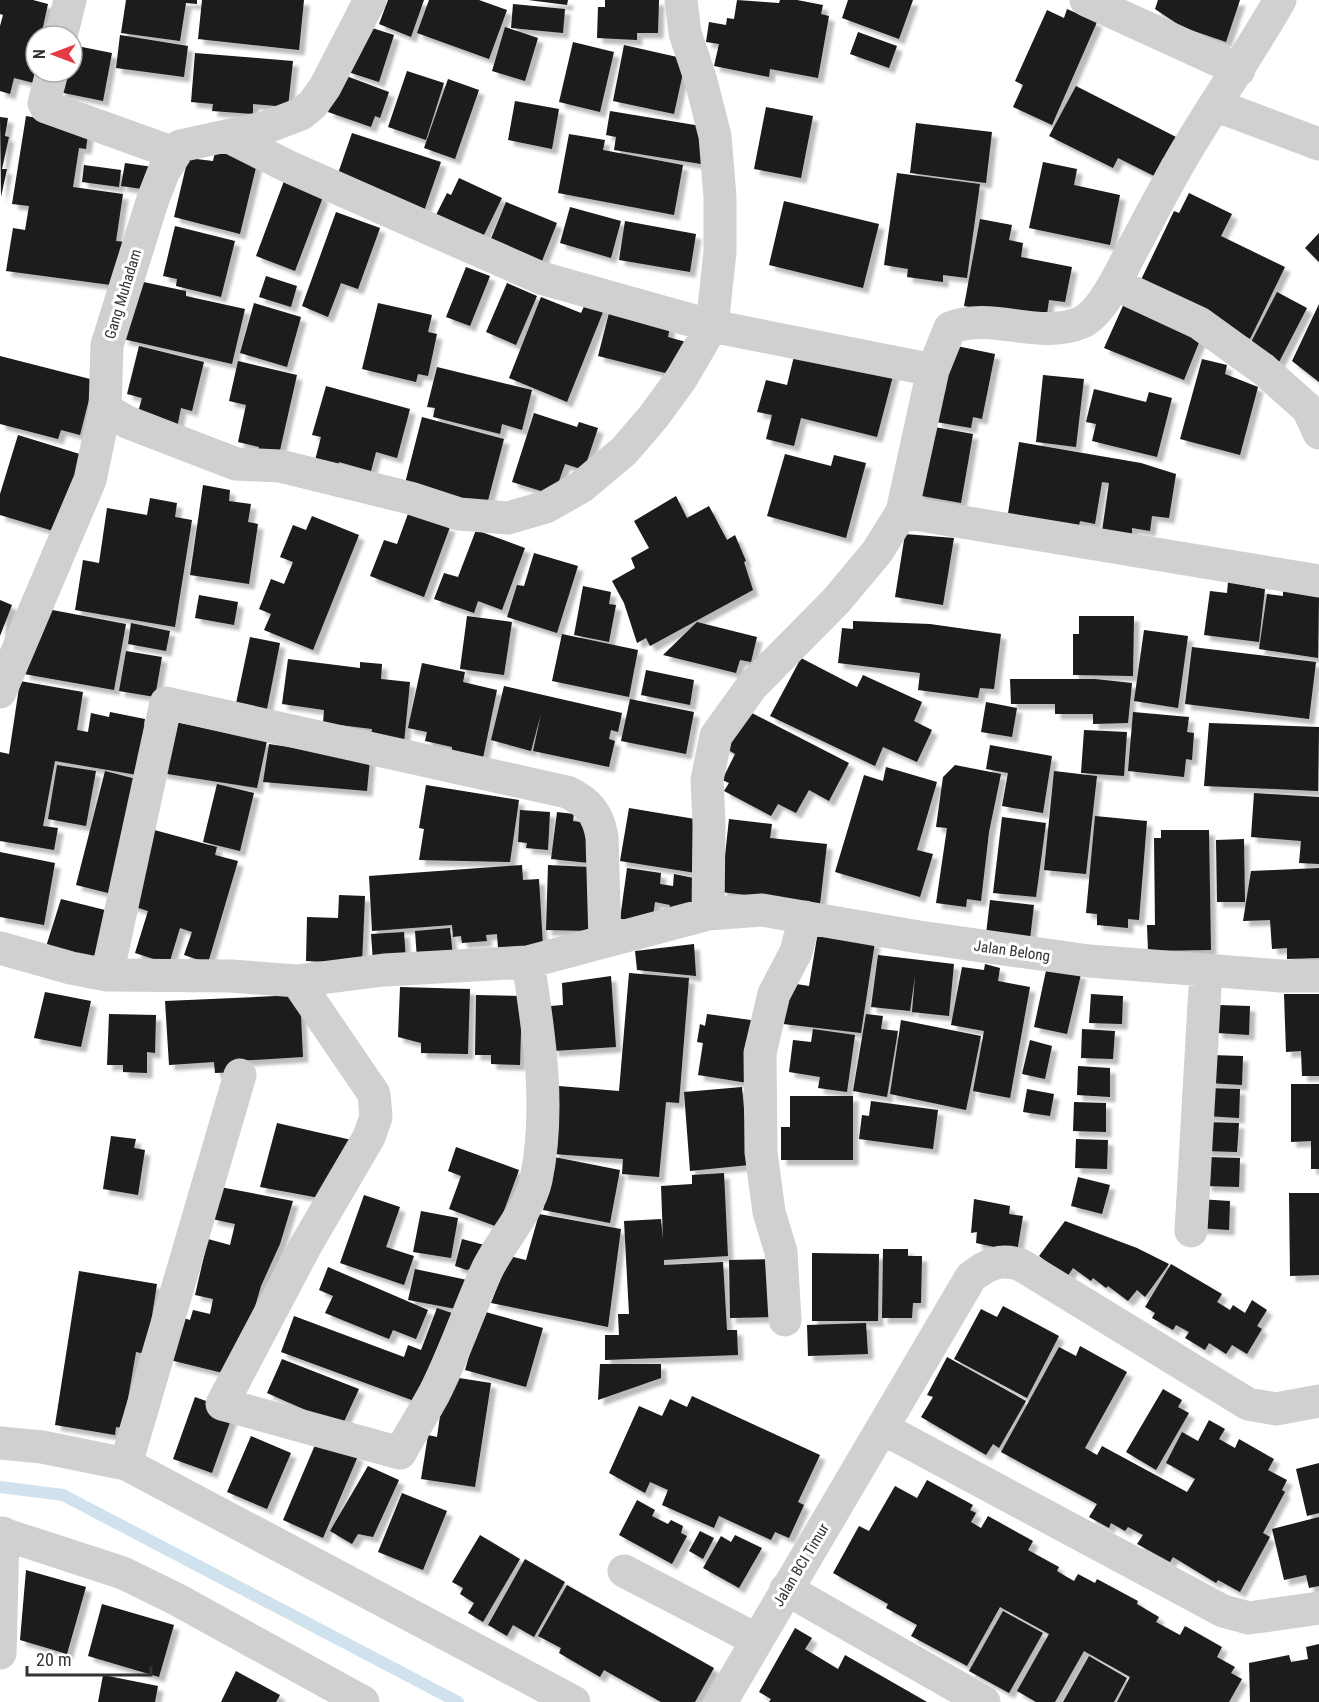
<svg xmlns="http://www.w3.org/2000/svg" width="1319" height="1702" viewBox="0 0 1319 1702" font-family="'Roboto Condensed',sans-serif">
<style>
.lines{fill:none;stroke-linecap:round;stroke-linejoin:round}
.stream{stroke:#cfe2ee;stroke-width:12}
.building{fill:#1a1a1a;filter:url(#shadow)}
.street{stroke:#d0d0d0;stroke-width:33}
.labels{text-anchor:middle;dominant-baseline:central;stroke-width:6;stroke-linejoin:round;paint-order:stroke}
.street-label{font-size:15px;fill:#333;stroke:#fff}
</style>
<defs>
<filter id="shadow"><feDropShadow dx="5.5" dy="5.5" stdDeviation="1.5" flood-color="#0004"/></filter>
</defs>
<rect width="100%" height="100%" fill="#fff"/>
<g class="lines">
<path class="stream" d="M0 1487 63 1495 458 1702"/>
</g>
<path class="building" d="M0 0H33L48 4 41 36H36L34 83 14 78 10 94 0 91V26L3 15 0 14Z
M126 0H197V4L186 3 180 41 121 33Z
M202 0H304L299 50 198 39Z
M388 0H424L411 37 379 24Z
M429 0H479L507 10 489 59 417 33Z
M528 0H568L567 5Z
M605 0H659L658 33H637V40L597 38 598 7H605Z
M737 0 779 3 780 0H797L823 5 821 14 829 16 818 78 770 69 769 77 714 66 719 44 706 42 709 22 726 25 727 18 734 19Z
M848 0H913L899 39 842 18Z
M1158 0H1240L1226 42 1182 27 1155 9Z
M513 4 565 9 563 33 511 28Z
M1067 9 1097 22 1052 125 1013 107 1023 85 1015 81 1047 10 1064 18Z
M363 25 394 35 379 82 348 72Z
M505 27 538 38 525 81 492 71Z
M858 32 897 46 889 68 850 54Z
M120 35 188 46 184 77 116 68Z
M573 42 614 52 600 112 559 102Z
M72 45 112 53 103 101 59 92 63 72H72Z
M624 45 686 59 674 114 613 101Z
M195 53 293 61 288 107 253 104V114L212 111 213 104 191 102Z
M407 71 444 83 426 140 388 127Z
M341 74 389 92 380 118 375 116 371 127 328 112Z
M448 79 479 90 455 159 424 148Z
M1076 86 1182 140 1171 162 1163 158 1154 176 1118 158 1113 168 1049 136Z
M515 101 559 109 552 149 508 140Z
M766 107 813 116 801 178 754 169Z
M610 111 707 127 701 164 614 150 616 137 606 135Z
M26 116 89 127 86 149 79 148 73 187 123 194 116 241 125 242 118 286 6 271 13 228 25 230 29 206 12 204Z
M0 117 8 118 5 136 9 137 2 169H7L1 197Z
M916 123 992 132 986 183 910 173Z
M352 133 441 162 423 214 335 182Z
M569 134 605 140 603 150 683 165 674 215 558 193Z
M215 152 259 155 240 234 174 217 188 158 213 161Z
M1043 162 1077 169 1074 185 1120 195 1110 245 1029 228Z
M125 163 153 167 149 190 121 186Z
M84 165 121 170 119 187 82 182Z
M287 173 323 197 295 271 256 256Z
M897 173 980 184 967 278 943 275V282L907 277 908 269 884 265Z
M459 178 502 198 482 239 435 217 447 193 451 195Z
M1189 193 1232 214 1221 236 1285 267 1250 339 1139 284 1174 211 1179 213Z
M784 201 879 224 863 288 769 265Z
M506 202 557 223 542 261 488 246Z
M570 207 621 221 611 258 560 243Z
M336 212 380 228 358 289 341 283 328 317 302 306Z
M980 219 1012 225 1009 240 1023 243 1021 257 1072 267 1065 302 1049 300 1046 321 964 306Z
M625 221 696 234 690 272 619 260Z
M175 226 235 241 221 297 176 286 177 279 163 276Z
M1319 233V262L1305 248Z
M466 267 490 276 470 326 446 317Z
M266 276 297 286 291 307 259 297Z
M134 280 186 291V296L245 309 232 364 123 339Z
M507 283 537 296 516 345 486 332Z
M1277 292 1307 308 1278 364 1248 348Z
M589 295 607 302 567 402 509 378 541 297 581 313Z
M1126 299 1204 330 1184 380 1104 348Z
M254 303 301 317 287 367 240 353Z
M378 303 432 315 428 332 437 334 428 376 418 374 416 382 362 369Z
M1319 304V382L1292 361Z
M610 309 670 326 668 337 686 342 677 376 598 356Z
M952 345 995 354 982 419 973 417 971 428 936 422Z
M139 346 204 362 192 411 181 408 177 428 136 419 142 398 127 394Z
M796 348 894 372 877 437 801 418 794 446 766 439 772 415 757 412 766 380 787 385Z
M0 356 94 380 80 435 61 430 58 439 0 424Z
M1202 359 1227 365 1225 374 1258 387 1240 455 1180 439Z
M238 361 297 375 278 459 257 455 259 447 238 442 246 405 229 401Z
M437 367 532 390 522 430 502 424 500 434 433 417 435 408 427 407Z
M1043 375 1084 379 1076 447 1036 442Z
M326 386 410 409 397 458 376 452 371 471 339 462 336 474 313 468 321 437 312 435Z
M1094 389 1146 402 1149 392 1172 398 1157 457 1092 441 1096 424 1086 422Z
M534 413 577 427 579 422 598 428 584 470 565 464 554 495 512 482Z
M422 417 504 439 485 512 403 491Z
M929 426 973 434 961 503 916 495Z
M18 435 83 455 60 533 0 515V494Z
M1019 442 1141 463 1176 474 1169 518 1152 516 1150 531 1132 528V535L1102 531 1109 483 1102 482 1095 524 1080 521 1078 530 1007 520Z
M785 454 831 466 834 455 866 463 846 538 767 516Z
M203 485 230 490 229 501 251 504 248 522 258 524 249 584 190 575Z
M676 496 687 518 709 506 727 540 735 535 746 561 744 562 753 590 650 646 646 638 637 643 624 603 612 581 635 568 631 558 649 548 634 521Z
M150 498 177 503 175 517 192 520 175 627 75 610 83 560 99 563 107 508 147 515Z
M409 511 450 527 424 597 370 576 384 540 397 544Z
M312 516 359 535 313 650 264 630 271 614 259 609 271 579 284 584 293 562 280 557 293 525 306 530Z
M476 530 525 548 502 610 478 601 474 613 434 599 444 573 458 577Z
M905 534 954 538 943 605 895 597Z
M534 553 578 566 557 633 507 617 517 585 524 586Z
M1228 582 1265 589 1259 642 1204 635 1210 591 1227 593Z
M583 586 611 592 609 604 616 605 609 642 574 635Z
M1283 591 1319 597 1318 658 1259 649 1267 594 1283 596Z
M199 595 238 602 234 625 195 618Z
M0 600 12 605 0 636Z
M42 608 126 624 114 690 24 674Z
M467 616 512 622 504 675 460 669Z
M1079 616H1134L1133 676 1073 675V634H1079Z
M853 621 930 624 1001 634 994 689 980 688 978 698 918 690 920 673 838 663 842 628 853 629Z
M697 622 757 637 751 662 740 660 736 673 663 655Z
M131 623 170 631 166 651 128 644Z
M1144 630 1188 636 1178 708 1134 701Z
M562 634 638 650 629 697 552 681Z
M250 637 280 643 266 714 235 708Z
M1192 647 1316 662 1309 719 1185 704Z
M126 651 162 657 155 697 119 691Z
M801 658 857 687 863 675 922 702 914 721 932 730 917 762 883 747 875 766 770 716Z
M288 659 360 668V662L382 664 381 679 410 682 404 743 371 738 372 729 323 723 324 710 282 704Z
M422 663 465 672 463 682 497 690 483 758 452 752V747L425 741 427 732 408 728Z
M646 670 694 680 690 705 641 695Z
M1010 679H1095L1132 683 1128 723 1093 724V714H1055V704H1011Z
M20 681 83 692 77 730 88 732 91 713 109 717 110 712 145 719 144 725 157 728 149 777 55 761 43 826 58 828 54 850 0 841V752L9 754Z
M504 686 622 713 618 732 611 730 609 739 615 741 609 767 533 751 541 714 531 751 491 740Z
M630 699 694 712 686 754 621 741Z
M986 702 1017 708 1012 737 981 732Z
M746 710 849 763 829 801 809 790 796 813 778 804 771 816 724 791 729 783 722 780 735 754 720 745Z
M1133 712 1189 717 1187 732 1194 733 1192 760 1186 759 1184 777 1128 771Z
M171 721 267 741 257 788 161 773Z
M1209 723 1319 727 1318 791 1204 786Z
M1084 730 1127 732 1124 776 1081 773Z
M269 744 370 759 367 791 263 782Z
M990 745 1052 756 1043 813 1002 806 1008 773 986 769Z
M57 765 96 771 86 826 48 819Z
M955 765 1001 774 989 832 981 901 967 899 966 907 936 903 947 828 936 827 943 777Z
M886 767 937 782 917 850 933 854 920 897 835 872 864 775 883 781Z
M105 771 144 781 116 895 76 885Z
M1054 771 1097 776 1086 874 1044 870Z
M217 784 254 793 240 851 203 842Z
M426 785 519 800 510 862 419 860 424 829 419 828Z
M1254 793 1319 797V864L1299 863 1301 841 1251 837Z
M629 808 707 821 696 873 620 861Z
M520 810 550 812 548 850 526 848 527 843 518 842Z
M557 812 574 814 573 821 594 824 589 863 551 859Z
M1095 816 1147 821 1139 920 1128 919V928L1097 925V914L1086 913Z
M1002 817 1046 823 1036 897 993 893Z
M729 819 772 824 770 838 827 844 820 904 721 892Z
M147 828 217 847 215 855 238 861 208 963 184 955 192 932 180 928 169 964 135 953 148 911 126 904Z
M1161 830H1209L1211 950 1148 951 1147 925H1155L1154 838H1161Z
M1244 839 1245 902H1217L1216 840Z
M0 852 55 863 44 925 0 917Z
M522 865 523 880 539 879 543 946 498 948 497 934 486 935 487 941 462 943 461 936 453 937 452 925 372 931 369 876Z
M548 865 591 867 589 931 546 930Z
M627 868 661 873 660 884 673 886 674 874 704 880 701 909 668 917 670 905 655 902 652 923 620 919Z
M1319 868V958L1287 959V948L1272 949 1270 920 1243 921 1251 871Z
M339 895 365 896 362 963 306 961 307 917 338 918Z
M61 899 109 911 92 968 44 953Z
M990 900 1034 905 1030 939 986 934Z
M450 928 453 957 417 959 415 931Z
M818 931 875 942 861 1033 783 1024 790 983 809 986Z
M404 932 406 961 373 962 371 934Z
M694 944 696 976 637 970 635 951Z
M878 955 954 964 949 1016 912 1012 915 976 910 1011 871 1007Z
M985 964 1000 968 998 981 1030 987 1010 1098 973 1091 984 1031 951 1025 962 967 984 970Z
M1047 966 1081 974 1067 1034 1034 1027Z
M629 973 689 978 679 1103 666 1102 659 1177 622 1174 623 1159 553 1154 559 1086 619 1091Z
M611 976 616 1047 553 1051 550 1006 563 1005 562 983Z
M400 987 470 989 468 1054 421 1053V1043L398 1037Z
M45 992 91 1001 81 1047 34 1038Z
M1091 994 1123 996 1122 1024 1089 1023Z
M1284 994H1319V1076H1302L1301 1051 1286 1052Z
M300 995 303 1057 236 1061 237 1072 215 1073 214 1062 169 1065 165 1001Z
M476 995 522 996 520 1065 491 1064V1055H475Z
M1218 1005 1250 1006 1249 1035 1217 1033Z
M109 1014 156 1015 155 1053 147 1052V1073L123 1072V1065H107Z
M707 1014 758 1021 748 1083 698 1075 703 1043 697 1042 700 1024 705 1026Z
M866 1014 883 1016 881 1029 898 1031 887 1097 853 1091Z
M901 1020 981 1036 966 1110 890 1094Z
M813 1029 855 1035 847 1092 818 1088 820 1077 789 1072 793 1040 811 1042Z
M1082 1029 1115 1031 1113 1059 1081 1058Z
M1030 1040 1052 1046 1045 1079 1022 1074Z
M1211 1055 1243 1056 1242 1085 1209 1083Z
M1078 1066 1110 1068V1097L1077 1095Z
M1291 1084H1319V1169H1311V1141L1291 1142Z
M742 1087 749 1165 690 1171 684 1092Z
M1207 1088 1240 1089 1239 1118 1206 1116Z
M1027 1089 1054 1094 1050 1116 1023 1112Z
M790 1096H853V1160H781V1127H790Z
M871 1101 938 1110 933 1149 859 1139 862 1115 869 1116Z
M1074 1102 1106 1103V1132L1073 1131Z
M1206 1122 1239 1123 1237 1152 1205 1151Z
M277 1123 356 1141 325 1199 260 1187Z
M111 1136 136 1139 134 1148 145 1150 138 1195 103 1189Z
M1076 1139 1108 1140 1107 1169 1075 1168Z
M456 1147 519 1170 498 1227 449 1209 461 1176 448 1171Z
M554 1157 620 1170 610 1223 543 1210Z
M1208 1157 1240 1158 1239 1187 1206 1186Z
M724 1173 728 1256 664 1260V1265L723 1262 727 1330H737L738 1355 605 1360V1335H619L618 1314H629L624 1221 661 1219 663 1240 661 1186 692 1184V1175Z
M1078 1177 1110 1185 1102 1214 1071 1206Z
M220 1187 293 1201 280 1244 261 1286 249 1327 227 1374 170 1360 180 1317 190 1320 193 1310 210 1314 213 1299 195 1295 208 1239 230 1245 235 1224 212 1219Z
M1289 1193H1319V1275L1290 1276Z
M364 1195 400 1207 386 1247 414 1256 404 1285 340 1263Z
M974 1199 1010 1206 1009 1214 1023 1216 1017 1252 976 1243 977 1232 971 1233Z
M1198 1199 1230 1201 1229 1230 1197 1228Z
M421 1211 458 1218 451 1258 413 1252Z
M539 1214 621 1229 608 1327 491 1303 509 1256 526 1260Z
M1065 1221 1137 1248 1169 1264 1145 1297 1137 1290 1128 1301 1108 1286 1106 1288 1093 1278 1091 1281 1073 1268 1067 1277 1039 1256Z
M462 1239 492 1247 488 1262 467 1270 455 1266Z
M883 1249H908V1256H922L921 1303H913L912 1318H882Z
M812 1253 879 1254 878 1321H812Z
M777 1259 778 1317 730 1318 729 1260Z
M1171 1264 1222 1294 1217 1302 1230 1310 1233 1305 1245 1313 1252 1300 1267 1310 1257 1326 1262 1329 1247 1354 1232 1345 1226 1354 1209 1343 1205 1350 1185 1338 1189 1332 1176 1325 1173 1330 1152 1318 1155 1313 1145 1307Z
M328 1267 428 1310 416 1339 393 1330 389 1339 325 1313 333 1296 319 1290Z
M415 1269 472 1281 467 1311 408 1300Z
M79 1271 157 1284 146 1354 136 1352 123 1428 116 1427 115 1435 55 1425Z
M1003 1306 1059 1336 1027 1398 954 1359 981 1309 997 1317Z
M437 1308 461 1316 417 1402 281 1352 294 1316 404 1357 408 1345 421 1350Z
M482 1311 543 1328 526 1387 465 1370Z
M866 1323 868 1354 808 1356 807 1325Z
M1080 1346 1127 1372 1085 1448 1097 1455 1102 1446 1187 1492 1195 1479 1166 1463 1182 1432 1198 1441 1209 1420 1225 1429 1219 1439 1235 1448 1239 1439 1274 1459 1268 1470 1287 1480 1282 1490 1285 1492 1263 1533 1270 1537 1240 1592 1218 1580 1216 1583 1173 1557 1170 1562 1137 1544 1143 1535 1128 1527 1125 1531 1111 1523 1109 1528 1089 1517 1097 1504 1001 1452 1059 1347 1076 1356Z
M947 1357 1026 1401 999 1448 993 1444 986 1455 921 1417 933 1397 927 1395Z
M282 1359 359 1389 342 1426 267 1393Z
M600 1364H661V1378L598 1400Z
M459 1378 491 1383 475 1487 421 1479 428 1435 437 1437 441 1409Z
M1163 1389 1182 1400 1178 1407 1189 1413 1156 1470 1126 1452Z
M692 1396 820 1455 798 1502 804 1505 789 1538 775 1532 771 1540 719 1516 714 1528 662 1505 668 1490 650 1482 645 1493 609 1473 639 1406 662 1416 670 1399 687 1407Z
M195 1397 234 1411 212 1473 173 1459Z
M251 1436 291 1453 267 1509 227 1492Z
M318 1438 358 1456 323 1538 283 1520Z
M1319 1463V1513L1307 1516 1296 1469Z
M368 1466 399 1480 373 1537 358 1534 352 1544 330 1531Z
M927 1480 973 1505 970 1510 976 1513 971 1522 981 1528 988 1516 1033 1541 1028 1550 1059 1567 1057 1571 1067 1577 1074 1581 1078 1574 1095 1583 1097 1579 1138 1601 1137 1604 1159 1617 1156 1622 1180 1635 1185 1626 1222 1647 1217 1657 1235 1667 1231 1673 1242 1679 1229 1702H1117L1130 1677 1084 1651 1055 1702H1036L1017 1691 1049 1634 1000 1607 967 1666 911 1636 917 1625 886 1608 888 1604 833 1573 859 1526 869 1531 895 1486 917 1498Z
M402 1493 447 1511 423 1570 378 1552Z
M637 1500 655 1510 652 1516 668 1524 671 1520 683 1526 681 1533 687 1536 672 1564 619 1535Z
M1319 1517V1586L1309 1588 1306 1575 1284 1580 1272 1529Z
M700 1531 714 1538 703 1559 689 1551Z
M480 1535 520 1559 483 1622 468 1613 474 1603 460 1594 463 1588 452 1582Z
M735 1535 762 1548 739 1588 703 1568 721 1536 731 1542Z
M525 1559 565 1582 534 1637 513 1625 507 1636 488 1625Z
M26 1570 86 1587 67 1654 20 1640Z
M567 1585 714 1668 695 1702H661L604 1670 600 1677 559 1653 561 1648 538 1636Z
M102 1604 174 1625 159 1677 88 1656Z
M1003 1611 1043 1633 1009 1693 969 1671Z
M795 1628 812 1638 805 1649 838 1669 845 1655 927 1702H769L771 1699 759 1692Z
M1319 1644V1702H1250L1249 1663 1289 1655 1291 1662 1308 1659 1306 1647Z
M1089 1656 1127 1678 1114 1702H1063Z
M236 1671 280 1695 276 1702H221Z
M103 1675 158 1686 155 1702H98Z"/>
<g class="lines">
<path class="street" d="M1086 0 1239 70
M61 36 70 0
M52 72 44 103 46 107 174 153
M1215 105 1319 144
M227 136 287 166 541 278 712 326 933 370
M1115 284 1199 323 1263 369 1308 409 1319 433
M105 409 127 422 236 464 280 466 410 498 459 514 508 518 546 507 581 487 624 451 654 416 681 379 712 326 720 252V197L715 136 701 81 685 33 681 0
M902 512 1319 581
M0 692 90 480 105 409 107 345 153 199 164 171 180 146 267 127 301 114 313 104 325 87 370 0
M708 914 709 824 707 780 716 736 752 686 836 601 877 552 902 512 933 370 950 328C991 311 1038 340 1080 323 1101 315 1120 274 1130 254 1150 217 1169 179 1191 143 1220 95 1252 49 1280 0
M0 948 71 968 107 975 231 976 297 981 384 970 528 962 708 914 762 910 919 937 1089 961 1281 976H1319
M107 975 166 703 567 792C588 802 598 813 602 837L605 941
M297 981 374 1094 376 1117 369 1137 306 1245 222 1404 400 1453C411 1433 423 1414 434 1394 454 1355 468 1312 486 1272 500 1241 528 1214 536 1180 551 1108 539 1033 528 962
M240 1075 126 1464 574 1702
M1191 1231 1206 970
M785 1320 781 1252 769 1212 761 1152 760 1053 774 994 796 952 805 917
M884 1429 1223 1611 1249 1618 1319 1608
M0 1443 42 1447 126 1464
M0 1533 123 1573 176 1599 363 1702
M624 1571 757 1640
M786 1589 984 1702
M0 1653 3 1533
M721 1702 971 1277C988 1264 1000 1258 1021 1265L1248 1404 1276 1409 1319 1401"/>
</g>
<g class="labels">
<g class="street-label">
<text transform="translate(123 294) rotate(-73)">Gang Muhadam</text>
<text transform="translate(1012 951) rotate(8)">Jalan Belong</text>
<text transform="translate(801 1565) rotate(-59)">Jalan BCI Timur</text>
</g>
</g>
<g transform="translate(54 54) rotate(270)"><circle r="28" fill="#ffffff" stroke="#adadad" stroke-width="1.5"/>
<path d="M0-4.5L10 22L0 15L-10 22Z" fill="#e63946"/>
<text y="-9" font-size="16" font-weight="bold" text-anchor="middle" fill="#333333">N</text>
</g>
<path d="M27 1666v9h124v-9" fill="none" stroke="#333333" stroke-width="3"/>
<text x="36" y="1666" font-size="18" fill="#333333" stroke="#ffffff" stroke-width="4.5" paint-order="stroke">20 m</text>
</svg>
